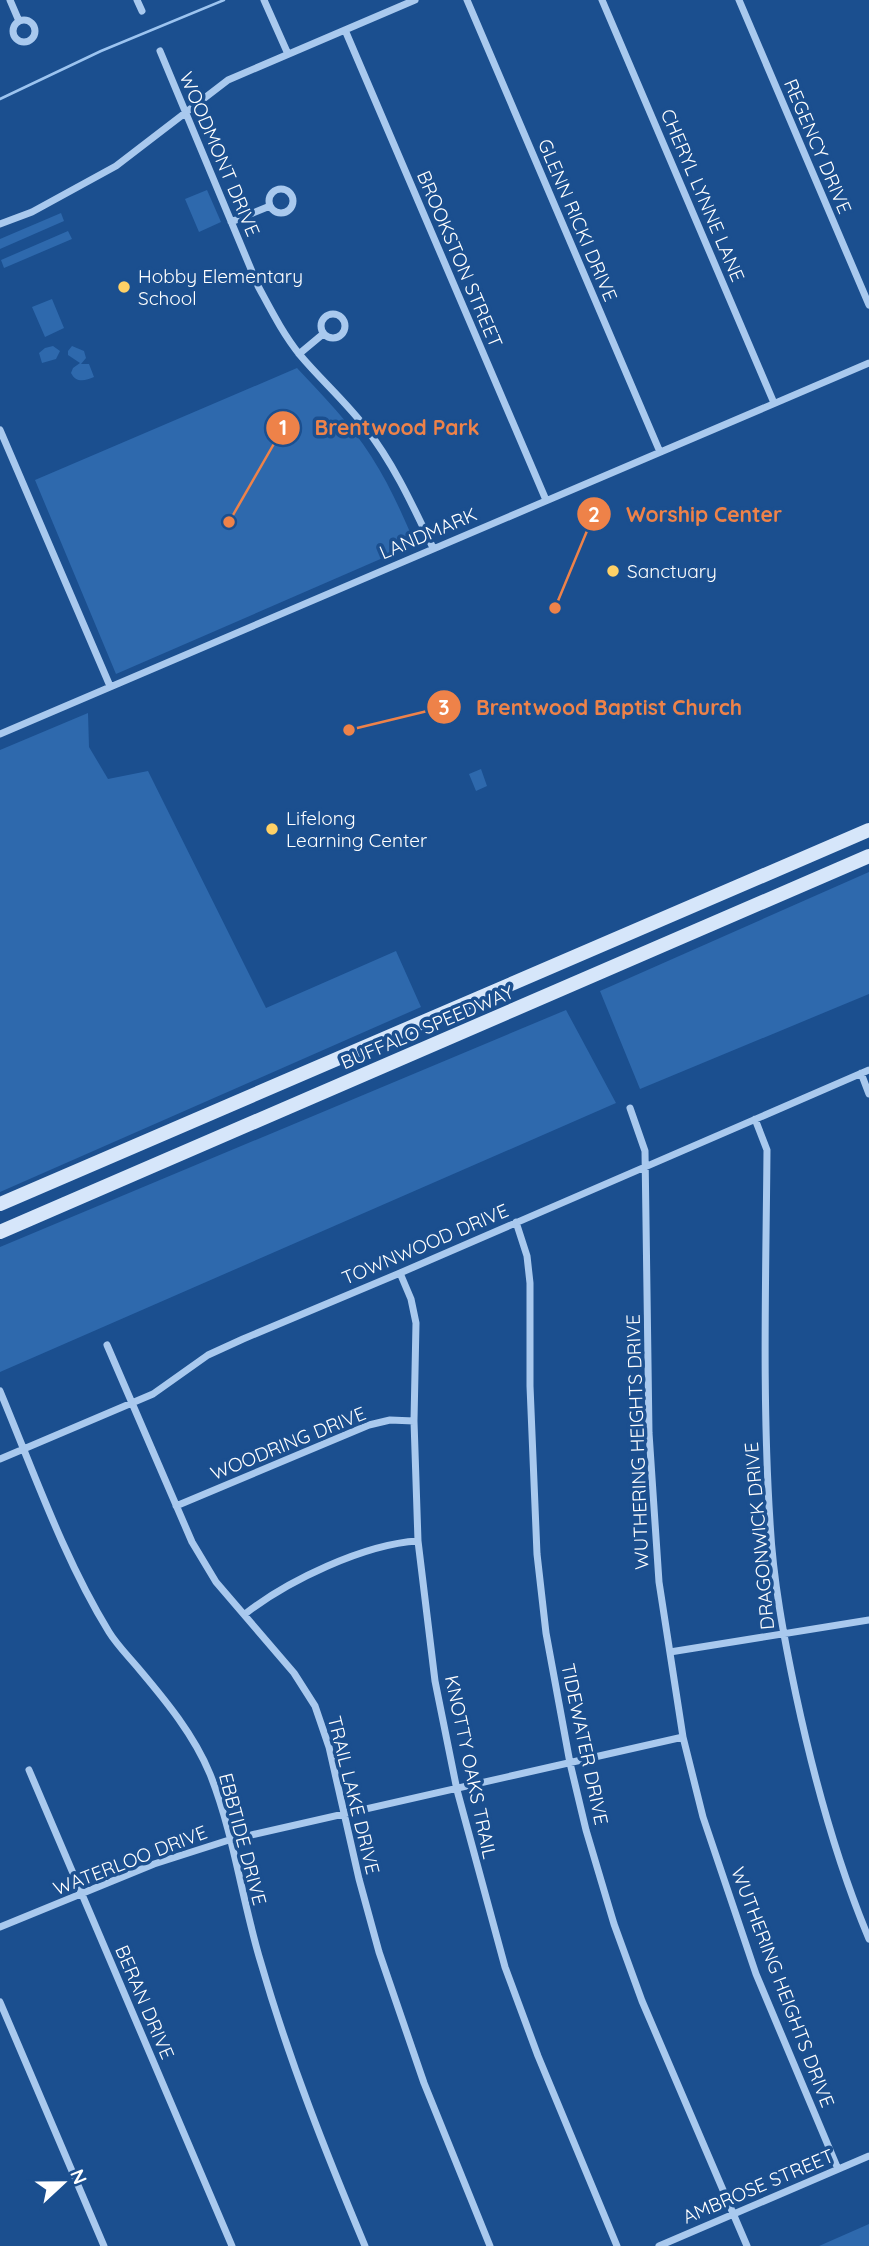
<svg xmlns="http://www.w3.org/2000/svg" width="869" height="2246" viewBox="0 0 869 2246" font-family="Quicksand,sans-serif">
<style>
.green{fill:#2e69ad}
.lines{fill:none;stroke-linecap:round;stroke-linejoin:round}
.stream{stroke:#9cc4f0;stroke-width:2.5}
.minor{stroke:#a9c9ee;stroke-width:7}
.secondary{stroke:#d6e6fa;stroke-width:14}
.poi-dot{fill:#ffd166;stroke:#1b4f8f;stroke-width:2.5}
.labels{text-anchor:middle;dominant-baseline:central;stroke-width:7;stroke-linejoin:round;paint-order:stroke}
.street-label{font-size:19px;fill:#fff;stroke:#1b4f8f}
.poi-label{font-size:19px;fill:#fff;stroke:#1b4f8f;text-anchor:start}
.leader{fill:none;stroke:#ee8249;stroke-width:2.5}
.callout-dot{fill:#ee8249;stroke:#1b4f8f;stroke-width:2.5}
.mark-label{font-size:21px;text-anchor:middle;font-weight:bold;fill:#fff}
.callout-label{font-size:21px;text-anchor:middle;font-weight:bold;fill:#ee8249;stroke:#1b4f8f;stroke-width:7;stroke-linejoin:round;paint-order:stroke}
</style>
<rect width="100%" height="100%" fill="#1b4f8f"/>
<path class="green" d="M207 190 221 222 199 232 185 199Z
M61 213 64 221 0 249V239Z
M68 231 72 239 4 268 1 260Z
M52 299 64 328 45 337 32 307Z
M53 346 60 351 56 359 42 363 39 353 45 348Z
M72 346 84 351 86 358 81 364H89L94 377C85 381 76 383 71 373L73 368 80 363 68 355V351Z
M297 368C323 396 351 424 371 456 389 484 402 513 415 544L116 674 35 480Z
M88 713 89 747 108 779 148 771 266 1008 396 951 421 1007 0 1192V750Z
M481 769 487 786 476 791 469 774Z
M869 872V994L640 1089 600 991Z
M566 1010 616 1103 0 1372V1247Z
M869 2224V2246H819Z"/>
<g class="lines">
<path class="stream" d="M0 99 101 51 224 0"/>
<path class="minor" d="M10 0 19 21
M137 0 142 11
M264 0 288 54
M467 0 660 452
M602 0 774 403
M739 0 869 305
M13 31a11 11 0 1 1 22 0a11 11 0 1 1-22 0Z
M345 30 546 500
M160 51 258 286C271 310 283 334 300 355 321 380 345 401 365 427 394 464 413 506 433 548
M269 201a12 12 0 1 1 24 0a12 12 0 1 1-24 0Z
M231 222 270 206
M0 224 32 212 116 166 228 80 415 0
M321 326a12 12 0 1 1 24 0a12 12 0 1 1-24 0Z
M299 354 323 334
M0 430 110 686
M0 734 869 363
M861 1073 869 1094
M630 1108 645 1151 649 1433 659 1582 683 1737 703 1817 756 1974 838 2169
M755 1119 767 1150C766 1273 762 1398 770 1522 773 1580 784 1638 796 1695 814 1779 836 1860 869 1939
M516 1222 527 1256 530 1283V1386L537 1554 546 1633 570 1763 586 1830 614 1924 642 2001 747 2246
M400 1273 411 1299 416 1323 414 1421 418 1541 435 1681 457 1790 505 1967 538 2056 617 2246
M107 1345 192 1542 216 1582 294 1673 315 1706 329 1747 359 1879 379 1952 424 2083 490 2246
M0 1391C33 1470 64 1559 109 1632 117 1645 129 1657 139 1669 166 1701 194 1735 210 1774 234 1834 242 1901 261 1963 289 2060 326 2153 365 2246
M0 1459 153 1394 208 1355 243 1339 400 1273 869 1070
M176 1506 369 1425 390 1420 414 1421
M245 1614C287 1581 364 1544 418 1541
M670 1652 869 1620
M29 1770 232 2246
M0 1927 154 1864 229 1840 683 1737
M0 2002 104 2246
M659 2246 869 2156"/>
<path class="secondary" d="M0 1204 869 830
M0 1232 869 856"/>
</g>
<g class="poi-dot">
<circle cx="124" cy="287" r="7"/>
<circle cx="613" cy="571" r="7"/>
<circle cx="272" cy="829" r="7"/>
</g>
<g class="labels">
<g class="street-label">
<text transform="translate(818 146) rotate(67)">REGENCY DRIVE</text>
<text transform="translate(220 154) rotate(67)">WOODMONT DRIVE</text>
<text transform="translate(703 195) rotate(67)">CHERYL LYNNE LANE</text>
<text transform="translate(578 220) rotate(67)">GLENN RICKI DRIVE</text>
<text transform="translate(460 259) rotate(67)">BROOKSTON STREET</text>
<text transform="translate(428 533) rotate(-23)">LANDMARK</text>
<text transform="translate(427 1027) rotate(-23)">BUFFALO SPEEDWAY</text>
<text transform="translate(425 1244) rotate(-23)">TOWNWOOD DRIVE</text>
<text transform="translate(637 1442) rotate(-92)">WUTHERING HEIGHTS DRIVE</text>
<text transform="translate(288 1443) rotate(-22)">WOODRING DRIVE</text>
<text transform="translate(759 1536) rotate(-95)">DRAGONWICK DRIVE</text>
<text transform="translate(585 1744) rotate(78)">TIDEWATER DRIVE</text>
<text transform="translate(471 1767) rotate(78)">KNOTTY OAKS TRAIL</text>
<text transform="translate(354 1795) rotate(76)">TRAIL LAKE DRIVE</text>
<text transform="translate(243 1839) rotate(75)">EBBTIDE DRIVE</text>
<text transform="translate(130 1860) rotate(-21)">WATERLOO DRIVE</text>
<text transform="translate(783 1987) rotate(69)">WUTHERING HEIGHTS DRIVE</text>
<text transform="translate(145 2002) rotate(67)">BERAN DRIVE</text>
<text transform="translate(758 2186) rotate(-23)">AMBROSE STREET</text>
</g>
<g class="poi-label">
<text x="138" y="276">Hobby Elementary<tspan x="138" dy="22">School</tspan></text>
<text x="627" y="571">Sanctuary</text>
<text x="286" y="818">Lifelong<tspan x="286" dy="22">Learning Center</tspan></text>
</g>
</g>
<path class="leader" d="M229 522L283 428M555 608L594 514M349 730L444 707"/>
<g class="callout-dot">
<circle cx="229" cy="522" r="7"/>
<circle cx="555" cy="608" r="7"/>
<circle cx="349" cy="730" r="7"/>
<circle cx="283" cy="428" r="18"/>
<circle cx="594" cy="514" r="18"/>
<circle cx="444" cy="707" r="18"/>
</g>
<g class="mark-label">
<text x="283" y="435">1</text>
<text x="594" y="522">2</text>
<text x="444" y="715">3</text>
</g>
<g class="callout-label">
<text x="397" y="435">Brentwood Park</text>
<text x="704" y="522">Worship Center</text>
<text x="609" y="715">Brentwood Baptist Church</text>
</g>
<g transform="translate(63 2183) rotate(68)" stroke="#1b4f8f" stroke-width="5" paint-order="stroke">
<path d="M0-5L12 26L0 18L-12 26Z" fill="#ffffff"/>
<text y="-10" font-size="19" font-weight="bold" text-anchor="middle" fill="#ffffff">N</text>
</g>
</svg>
